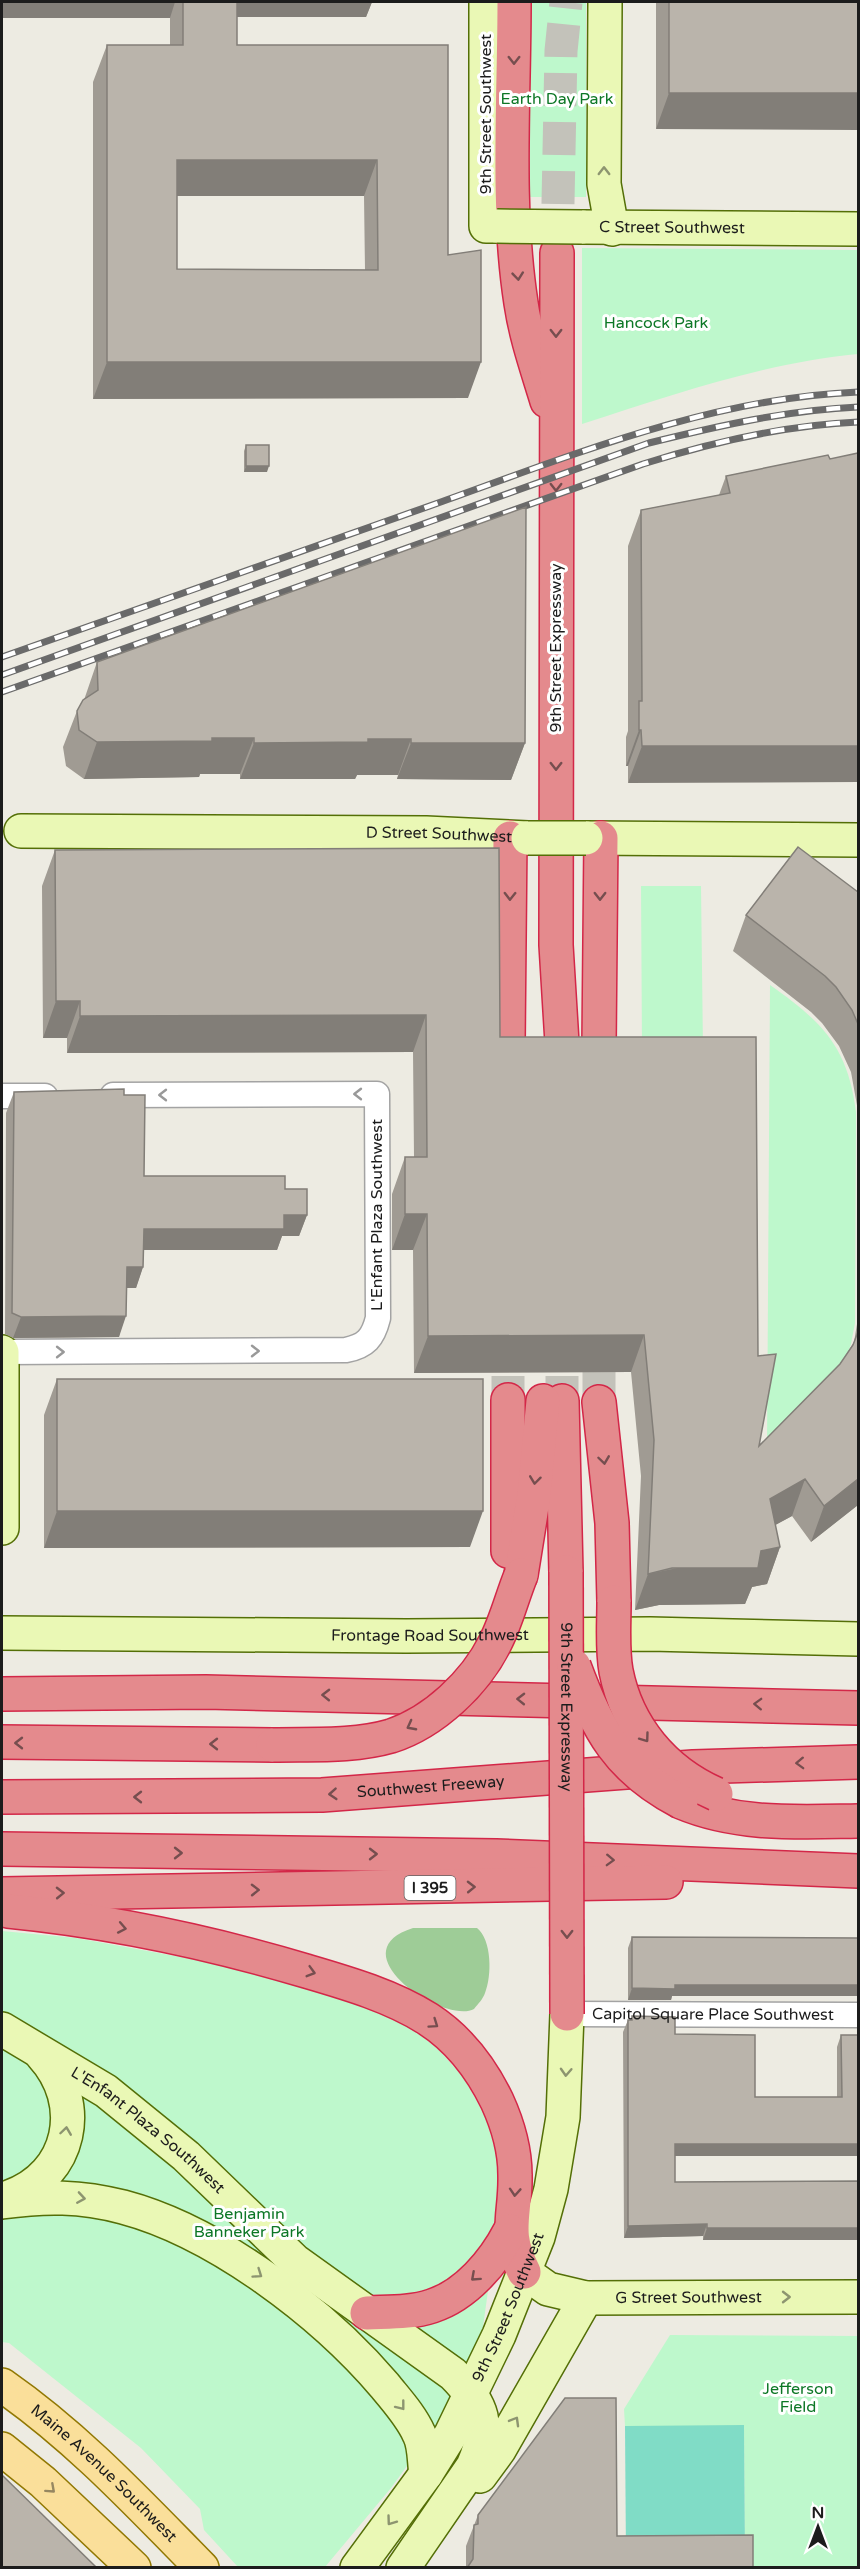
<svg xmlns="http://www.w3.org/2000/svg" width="860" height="2569" viewBox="0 0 860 2569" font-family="'Varela Round',sans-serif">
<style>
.forest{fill:#9ecc97}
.park{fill:#bef8cc}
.pitch{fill:#80dcc6}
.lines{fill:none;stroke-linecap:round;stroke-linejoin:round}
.highway-tunnel{stroke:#c3c2ba;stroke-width:33;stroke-dasharray:33 16;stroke-linecap:butt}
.street-casing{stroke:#a3a3a3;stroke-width:27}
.secondary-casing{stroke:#546f07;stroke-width:36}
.primary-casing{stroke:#917803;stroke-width:36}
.highway-casing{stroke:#d32748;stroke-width:36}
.street{stroke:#fff;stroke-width:24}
.secondary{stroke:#eaf8b5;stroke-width:33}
.primary{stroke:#fadf9a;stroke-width:33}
.highway{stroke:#e48a8d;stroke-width:33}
.rail-casing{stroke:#6a6a6a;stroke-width:7}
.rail{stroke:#fff;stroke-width:4.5;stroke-dasharray:14;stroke-linecap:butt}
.secondary-bridge-casing{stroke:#546f07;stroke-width:36;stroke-linecap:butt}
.highway-bridge-casing{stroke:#d32748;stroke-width:36;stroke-linecap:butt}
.secondary-bridge{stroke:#eaf8b5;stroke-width:33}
.highway-bridge{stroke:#e48a8d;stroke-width:33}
.wall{fill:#a09b93;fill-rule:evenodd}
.shaded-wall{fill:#827e78}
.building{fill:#bab4ab;stroke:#827e78;stroke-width:1.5;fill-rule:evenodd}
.oneway{stroke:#764e4f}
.oneway2{stroke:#8d9570}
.oneway3{stroke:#999}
.oneway4{stroke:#968761}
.labels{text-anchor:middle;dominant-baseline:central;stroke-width:6;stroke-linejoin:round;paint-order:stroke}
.shield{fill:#fff;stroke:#606060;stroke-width:1.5}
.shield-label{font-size:15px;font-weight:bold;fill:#1c1c1c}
.park-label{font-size:16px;fill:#0d7726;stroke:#fff}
.street-label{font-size:16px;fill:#1c1c1c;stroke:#fff}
</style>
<rect width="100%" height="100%" fill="#edebe2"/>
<path class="forest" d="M413 1928H477C492 1940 492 1976 485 1993 483 1999 478 2004 474 2009 444 2025 336 1952 413 1928Z"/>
<path class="park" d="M528 2H586V197H528Z
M582 248 858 250V354C763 363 673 395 582 424Z
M641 886H701L703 1050 642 1051Z
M770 985C821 1021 848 1046 856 1112L855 1323 851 1344 844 1365 767 1448Z
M2 1931 76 1938 230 1966 334 1994 408 2025 439 2050 464 2078 485 2116 498 2159V2219L482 2334 434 2429 391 2488 325 2567H238L204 2530 200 2509 141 2448 9 2343 2 2342Z
M670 2335 858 2336V2567H745L744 2426H625L624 2409Z"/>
<path class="pitch" d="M744 2425 745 2556 626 2557 625 2426Z"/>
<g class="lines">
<path class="highway-tunnel" d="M557 253 561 51 566 2
M508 1327V1400
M562 1327V1401
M599 1402V1329"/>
<defs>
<g id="street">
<path d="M2 1096H45"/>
<path d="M2 1352 346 1350C366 1346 373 1338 378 1318L377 1094 113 1095"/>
<path id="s1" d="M567 2014 858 2015"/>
</g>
<g id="secondary">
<path d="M486 2V226H497"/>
<path d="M605 2 604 184 612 229"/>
<path id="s2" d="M582 227 858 229"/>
<path id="s3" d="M21 831 426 833 528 838"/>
<path d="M586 838 858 840"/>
<path d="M2 1528V1352"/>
<path id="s4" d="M2 1633 406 1636 650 1634 858 1639"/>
<path id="s5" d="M2 2029 106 2091 186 2156 295 2261 453 2374C483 2404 491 2426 473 2466L403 2568"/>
<path d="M9 2197C72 2175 86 2103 42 2055"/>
<path d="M2 2202C46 2196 80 2196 123 2207 217 2232 323 2313 385 2386 397 2401 411 2416 419 2434 425 2445 424 2462 426 2474"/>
<path id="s6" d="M524 2272 548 2289 586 2298 858 2297"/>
<path d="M480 2476 499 2450 586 2298"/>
<path id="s7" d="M357 2568 426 2474 451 2434 499 2335 538 2237 551 2189 563 2117 567 2014"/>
</g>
<g id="primary">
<path id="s8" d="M2 2385C78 2438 138 2503 202 2568"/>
<path d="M2 2449 43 2482 134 2568"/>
</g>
<g id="highway">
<path d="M514 2C514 100 506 206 521 303 526 337 537 368 547 401"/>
<path d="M557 253 556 945 562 1043"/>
<path d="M508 1043 510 838"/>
<path d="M599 1045 601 838"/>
<path d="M508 1400V1551"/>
<path d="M562 1401 566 1572"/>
<path d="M599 1402 612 1523 614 1602"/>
<path d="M521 1575 534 1494 543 1401"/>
<path d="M2 1694 206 1692 858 1708"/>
<path d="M2 1742 273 1745"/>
<path id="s9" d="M2 1797 322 1795 693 1767 858 1762"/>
<path d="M681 1802C738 1826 798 1822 858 1821"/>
<path d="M2 1849 496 1856 858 1871"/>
<path d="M2 1894 666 1882"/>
<path d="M8 1911C109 1921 209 1942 306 1971 347 1983 392 1996 428 2019 459 2039 481 2068 497 2101 508 2125 515 2150 515 2175 516 2217 503 2231 524 2272"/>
<path d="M367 2313C389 2312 411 2313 432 2306 466 2295 494 2262 510 2231"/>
</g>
</defs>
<use href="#street" class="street-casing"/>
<use href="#secondary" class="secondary-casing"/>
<use href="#primary" class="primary-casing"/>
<use href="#highway" class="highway-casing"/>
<use href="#street" class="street"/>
<use href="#secondary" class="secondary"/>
<use href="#primary" class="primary"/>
<use href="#highway" class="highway"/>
<defs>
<path id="rail" d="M2 657C147 606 293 554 438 503 575 454 712 398 858 392
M2 675 649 443C718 426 787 410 858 407
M2 692 643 464C713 442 785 425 858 422"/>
</defs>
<use href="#rail" class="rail-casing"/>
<use href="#rail" class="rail"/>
<defs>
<path id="secondary-bridge" d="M497 226 582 227
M528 838H586"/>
<g id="highway-bridge">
<path id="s10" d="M566 1572 567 2014"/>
<path d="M614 1602C614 1625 612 1649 616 1671 627 1727 664 1771 716 1794"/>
<path d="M574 1666C598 1731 618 1769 681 1802"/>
<path d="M273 1745C312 1744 353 1747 391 1736 434 1722 475 1683 495 1643 506 1622 512 1597 521 1575"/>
</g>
</defs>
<use href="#secondary-bridge" class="secondary-bridge-casing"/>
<use href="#highway-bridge" class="highway-bridge-casing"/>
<use href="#secondary-bridge" class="secondary-bridge"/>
<use href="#highway-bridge" class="highway-bridge"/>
</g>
<path class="wall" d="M2 2H372L366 17H237V45H448V255L468 398 93 399V82L107 45H170V18H2ZM177 196H364L365 270 177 269Z
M656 2H858L656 129Z
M246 445 267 472H244V451Z
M828 455 628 783V766H626V737L628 731V546L641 510 719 495 726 476Z
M97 662 525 743 511 780 397 779 398 775H357L355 779H240V774H200L199 777 84 779 66 766 63 747 77 711 84 700Z
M55 850 500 1037 759 1446 840 1364 854 1342 857 1324 858 1111 851 1072 839 1046 822 1023 811 1012 733 951 746 915 858 892V1505L811 1542 792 1516 775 1525 780 1547 767 1584 752 1587 745 1604 659 1605 635 1610 641 1476 631 1372 414 1373 413 1250H392V1194L405 1157H414L413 1052 67 1053V1038H43L42 886Z
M14 1092 124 1095 144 1176 285 1189 307 1215 299 1236H282L277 1250H144L143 1267 136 1288H127L119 1337 13 1338 5 1334 6 1113Z
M57 1379 470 1547 44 1548V1415Z
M632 1937 858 1938V1996H672L671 2000H628V1948Z
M632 2016 675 2034 755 2097H837V2047L841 2035 858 2156H675V2182L858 2181V2240H703V2236L624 2238 623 2032 628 2020H631Z
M478 2515 617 2536 753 2568H466V2546Z"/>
<path class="shaded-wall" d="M2 2H175L170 18H2Z
M230 2H372L366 17H224Z
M669 93H858V130L656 129Z
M177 160H377L364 196H164Z
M107 362H481L468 398 93 399Z
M246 466H269L267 472H244Z
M639 730H641L628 766H626Z
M212 738H254L240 774H200L199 777 84 779 97 742Z
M368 739H411L398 775H357L355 779H240L254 743Z
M411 743H525L511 780 397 779Z
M642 746H858V782L628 783Z
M56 1001H80L67 1038H43Z
M426 1015 413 1052 67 1053 80 1016Z
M405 1214H427L413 1250H392Z
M284 1215H307L299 1236H282L277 1250H136L144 1229Z
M127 1267H143L136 1288H119Z
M126 1316 119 1337 13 1338 21 1317Z
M644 1335 631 1372 414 1373 428 1336Z
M805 1479 792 1516 757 1535 770 1499Z
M858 1479V1505L811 1542 824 1506Z
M57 1511H483L470 1547 44 1548Z
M780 1547 767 1584 752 1587 745 1604 659 1605 635 1610 648 1574Z
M675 1985H858V1996H672L671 2000H628L632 1988Z
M675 2144H858V2156H671Z
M707 2224 703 2236 624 2238 628 2226Z
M707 2228H858V2240H703Z"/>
<path class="building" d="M183 2H237V45H448V255L481 250V362H107V45H183ZM177 160H377L378 270 177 269Z
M669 2H858V93H669Z
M246 445H269V466H246Z
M858 453V746H642L641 730H639V701H642L641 510 730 493 726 476 828 455 830 459Z
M526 507 525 743H411V739H368V742L254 743V738H212V741L97 742 79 730 77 711 83 700 98 690 97 662Z
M798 847 858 892V1024L852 1010 836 987 825 976 746 915Z
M499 848 500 1037H756L758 1356 776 1354 759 1446 840 1364 853 1345 858 1332V1479L824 1506 805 1479 770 1499 780 1547 761 1551 758 1568H672L648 1574 654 1440 644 1335 428 1336 427 1214H405V1157H427L426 1015 80 1016V1001H56L55 850Z
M124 1089V1095H145L144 1176H285V1189H307V1215H284V1229H144L143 1267H127L126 1316 21 1317 12 1313 14 1092Z
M57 1379H483V1511H57Z
M632 1937 858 1938V1985H675V1989L632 1988Z
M632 2016 675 2017V2034L755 2035V2097H842L841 2035H858V2144H675V2182L858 2181V2228H707V2224L628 2226V2020H632Z
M565 2398H616L617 2536 753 2535V2568H467L473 2559 474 2525 478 2524V2515Z
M2 2475 3 2476 97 2568H2Z"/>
<defs><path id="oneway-chevron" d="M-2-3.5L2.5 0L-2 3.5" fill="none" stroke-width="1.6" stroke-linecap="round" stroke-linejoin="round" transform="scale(1.5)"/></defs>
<g class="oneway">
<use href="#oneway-chevron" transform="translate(514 60) rotate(90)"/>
<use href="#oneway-chevron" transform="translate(518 276) rotate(84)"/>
<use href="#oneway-chevron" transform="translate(556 333) rotate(90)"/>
<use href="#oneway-chevron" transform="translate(556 487) rotate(90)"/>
<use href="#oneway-chevron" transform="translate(556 766) rotate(90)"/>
<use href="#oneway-chevron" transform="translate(510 896) rotate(91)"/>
<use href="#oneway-chevron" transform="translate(600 896) rotate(90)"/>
<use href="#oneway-chevron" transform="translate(604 1460) rotate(82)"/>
<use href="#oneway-chevron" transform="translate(535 1480) rotate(97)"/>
<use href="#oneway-chevron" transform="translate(326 1695) rotate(-179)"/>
<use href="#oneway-chevron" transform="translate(521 1699) rotate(-179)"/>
<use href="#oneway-chevron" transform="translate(758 1704) rotate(-178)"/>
<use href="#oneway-chevron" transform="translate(411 1726) rotate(152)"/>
<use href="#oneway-chevron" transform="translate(645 1738) rotate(54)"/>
<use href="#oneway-chevron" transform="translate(19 1743) rotate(-180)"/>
<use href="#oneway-chevron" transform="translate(214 1744) rotate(-180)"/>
<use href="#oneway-chevron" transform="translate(800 1763) rotate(178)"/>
<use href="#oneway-chevron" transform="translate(333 1794) rotate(176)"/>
<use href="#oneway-chevron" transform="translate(138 1797) rotate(180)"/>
<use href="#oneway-chevron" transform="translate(178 1853)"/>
<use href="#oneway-chevron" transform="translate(373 1854)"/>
<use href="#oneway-chevron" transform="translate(610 1860) rotate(2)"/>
<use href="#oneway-chevron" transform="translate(471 1887) rotate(-1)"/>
<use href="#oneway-chevron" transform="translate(255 1890) rotate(-1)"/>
<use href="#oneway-chevron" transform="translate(60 1893) rotate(-1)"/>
<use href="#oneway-chevron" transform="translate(122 1928) rotate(11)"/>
<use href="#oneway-chevron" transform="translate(567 1934) rotate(90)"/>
<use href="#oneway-chevron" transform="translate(311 1972) rotate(16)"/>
<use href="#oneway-chevron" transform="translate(434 2024) rotate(35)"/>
<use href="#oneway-chevron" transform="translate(515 2192) rotate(94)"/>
<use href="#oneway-chevron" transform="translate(475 2277) rotate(138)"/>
</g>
<g class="oneway2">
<use href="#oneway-chevron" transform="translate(604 171) rotate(-90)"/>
<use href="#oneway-chevron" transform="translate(566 2072) rotate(93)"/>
<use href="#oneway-chevron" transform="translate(66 2131) rotate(-82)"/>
<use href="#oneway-chevron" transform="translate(81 2198) rotate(9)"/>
<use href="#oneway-chevron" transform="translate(258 2274) rotate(35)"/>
<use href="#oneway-chevron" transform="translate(786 2297)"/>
<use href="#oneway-chevron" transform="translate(401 2406) rotate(52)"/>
<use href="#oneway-chevron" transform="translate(515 2421) rotate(-60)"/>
<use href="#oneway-chevron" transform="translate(391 2521) rotate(126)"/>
</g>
<g class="oneway3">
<use href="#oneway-chevron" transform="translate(358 1094) rotate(180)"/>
<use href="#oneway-chevron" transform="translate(163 1095) rotate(180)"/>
<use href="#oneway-chevron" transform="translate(255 1351)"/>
<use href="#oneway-chevron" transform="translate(60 1352)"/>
</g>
<use class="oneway4" href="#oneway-chevron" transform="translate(51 2489) rotate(42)"/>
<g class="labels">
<rect class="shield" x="404.5" y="1876" width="51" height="24" rx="4.5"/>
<g class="shield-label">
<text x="430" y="1888">I 395</text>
</g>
<g class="park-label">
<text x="557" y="99">Earth Day Park</text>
<text x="656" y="323">Hancock Park</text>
<text x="249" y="2214">Benjamin<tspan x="249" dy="18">Banneker Park</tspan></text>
<text x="798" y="2389">Jefferson<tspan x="798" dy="18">Field</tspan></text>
</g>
<g class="street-label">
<text transform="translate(486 114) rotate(-90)">9th Street Southwest</text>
<text stroke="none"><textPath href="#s2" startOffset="90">C Street Southwest</textPath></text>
<text transform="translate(556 648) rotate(-90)">9th Street Expressway</text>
<text stroke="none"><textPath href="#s3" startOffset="418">D Street Southwest</textPath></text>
<text transform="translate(377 1215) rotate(-90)">L'Enfant Plaza Southwest</text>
<text stroke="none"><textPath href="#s4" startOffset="428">Frontage Road Southwest</textPath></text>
<text stroke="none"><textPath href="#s10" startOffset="135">9th Street Expressway</textPath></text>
<text stroke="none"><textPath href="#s9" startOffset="429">Southwest Freeway</textPath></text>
<text stroke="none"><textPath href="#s1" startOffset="146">Capitol Square Place Southwest</textPath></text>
<text stroke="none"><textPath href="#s5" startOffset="178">L'Enfant Plaza Southwest</textPath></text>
<text stroke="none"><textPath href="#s6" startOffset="171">G Street Southwest</textPath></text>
<text stroke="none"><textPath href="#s7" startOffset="303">9th Street Southwest</textPath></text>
<text stroke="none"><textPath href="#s8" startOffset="135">Maine Avenue Southwest</textPath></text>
</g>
</g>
<rect width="860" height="2569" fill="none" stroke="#1c1c1c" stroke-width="6"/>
<g transform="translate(818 2527)" stroke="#ffffff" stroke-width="4.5" paint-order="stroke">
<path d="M0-4.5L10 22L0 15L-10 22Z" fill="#1c1c1c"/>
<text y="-9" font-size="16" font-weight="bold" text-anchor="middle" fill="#1c1c1c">N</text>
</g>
</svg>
